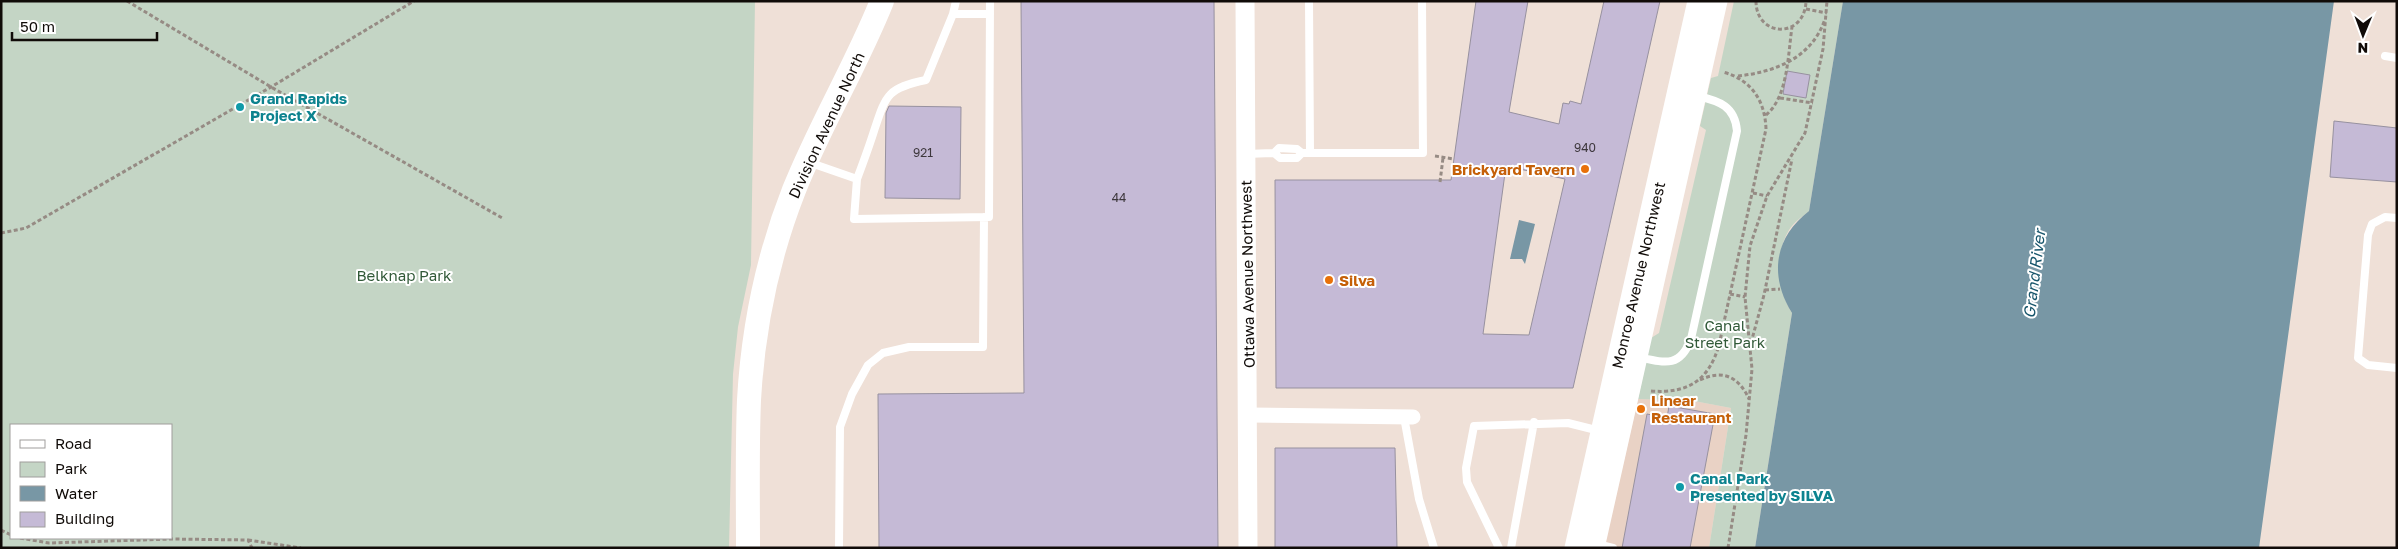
<svg xmlns="http://www.w3.org/2000/svg" width="2398" height="549" viewBox="0 0 2398 549" font-family="'Golos Text',sans-serif">
<style>
.built{fill:#e9d2c5}
.green{fill:#c4d5c5;fill-rule:evenodd}
.water{fill:#7897a5}
.building{fill:#c5bad6;stroke:#97919f;fill-rule:evenodd}
.lines{fill:none;stroke-linecap:round;stroke-linejoin:round}
.path{stroke:#968b84;stroke-width:3;stroke-dasharray:4 2.5;stroke-linecap:butt}
.service{stroke:#fff;stroke-width:8}
.minor{stroke:#fff;stroke-width:15}
.tertiary{stroke:#fff;stroke-width:19}
.secondary{stroke:#fff;stroke-width:21}
.primary{stroke:#fff;stroke-width:24}
.culture-dot{fill:#0f9aa8;stroke:#fff;stroke-width:2}
.food-dot{fill:#e8710a;stroke:#fff;stroke-width:2}
.labels{text-anchor:middle;dominant-baseline:central;stroke-width:4;stroke-linejoin:round;paint-order:stroke}
.number-label{font-size:12px;fill:#3d373c}
.culture-label{font-size:15px;font-weight:bold;fill:#0d838f;stroke:#fff;text-anchor:start}
.street-label{font-size:15px;fill:#100b08;stroke:#fff}
.food-label{font-size:15px;font-weight:bold;fill:#c56008;stroke:#fff;text-anchor:start}
.park-label{font-size:15px;fill:#315938;stroke:#fff}
.water-label{font-size:16px;font-style:italic;fill:#18566c;stroke:#fff}
</style>
<rect width="100%" height="100%" fill="#efe0d7"/>
<path class="built" d="M1638 399 1694 401 1731 408 1709 548H1604Z"/>
<path class="green" d="M1 1H755L751 265 738 327 733 374 729 548H1ZM11 425H171V538H11Z
M1734 1H1843L1809 211C1802 217 1794 222 1789 230 1774 254 1778 291 1792 313L1755 548H1709L1731 408 1694 401 1638 399 1651 338 1659 333 1706 130 1700 126 1711 78 1718 76Z"/>
<path class="water" d="M1843 1H2334L2259 548H1755L1792 313C1769 276 1774 238 1809 211Z
M1519 220 1535 224 1525 264 1522 259H1510Z"/>
<path class="building" d="M1021 1H1214L1218 548H879L878 394 1024 393Z
M1476 1H1528L1509 112 1559 124 1563 103 1569 104 1570 101 1581 104 1604 1H1660L1573 388H1276L1275 180H1451ZM1506 166 1565 179 1529 335 1483 334Z
M1787 71 1810 75 1806 98 1783 94Z
M889 106 961 107 960 199 885 198 886 113Z
M2334 121 2397 128V182L2330 177Z
M1669 406 1715 414 1690 548H1622L1647 414 1667 418Z
M1275 448H1395L1397 548H1275Z"/>
<g class="lines">
<path class="path" d="M127 1 271 87 504 219
M1756 1C1756 38 1805 39 1806 1
M1806 9 1827 13
M1738 76C1775 72 1812 58 1825 19
M1780 98 1813 103
M1766 115C1788 97 1788 54 1792 27
M1435 156 1454 159
M1440 182 1443 158
M1753 193 1767 196
M1 233 26 228 271 87 414 1
M1765 290 1780 289
M1730 294 1745 297
M1751 343 1764 295 1792 159
M1700 380C1723 369 1739 377 1749 399
M1651 391C1688 394 1709 380 1719 345L1766 129C1765 101 1752 80 1723 72
M1 530 11 535
M20 538 49 543 172 539 248 540 252 548
M248 540 301 548
M1728 548 1746 435 1752 369 1745 297 1750 246 1767 196 1805 133 1823 49 1827 1"/>
<path class="service" d="M1309 1 1310 153
M953 14 956 1
M2385 56 2397 58
M1302 153H1423L1422 1
M1246 154 1274 153 1279 148 1297 149 1302 153 1297 158H1280L1274 153
M808 162 857 179 854 219 989 217 990 1
M857 179C863 163 869 147 874 131 886 95 887 88 926 80L953 14H990
M2397 218 2385 217 2372 224 2368 235 2358 358 2368 365 2397 368
M1639 357C1665 363 1680 368 1691 339L1737 131C1735 106 1719 101 1698 96
M1404 417 1419 499 1434 548
M1597 544 1613 548
M839 548 840 427 852 394 868 365 883 353 909 347H983L984 217
M1499 548 1467 482 1466 468 1474 426 1568 423 1600 431
M1511 548 1534 422"/>
<path class="minor" d="M1249 415 1413 417"/>
<path class="tertiary" d="M1245 1 1248 548"/>
<path class="secondary" d="M1575 548 1698 1
M1594 548 1717 1"/>
<path class="primary" d="M748 548C748 499 747 449 749 400 753 329 768 256 794 190 820 125 856 66 882 1"/>
</g>
<g class="culture-dot">
<circle cx="240" cy="107" r="5"/>
<circle cx="1680" cy="487" r="5"/>
</g>
<g class="food-dot">
<circle cx="1585" cy="169" r="5"/>
<circle cx="1329" cy="280" r="5"/>
<circle cx="1641" cy="409" r="5"/>
</g>
<g class="labels">
<g class="number-label">
<text x="1585" y="147">940</text>
<text x="923" y="152">921</text>
<text x="1119" y="197">44</text>
</g>
<g class="culture-label">
<text x="250" y="98">Grand Rapids<tspan x="250" dy="17">Project X</tspan></text>
<text x="1690" y="478">Canal Park<tspan x="1690" dy="17">Presented by SILVA</tspan></text>
</g>
<g class="street-label">
<text transform="translate(826 125) rotate(-65)">Division Avenue North</text>
<text transform="translate(1247 274) rotate(-91)">Ottawa Avenue Northwest</text>
<text transform="translate(1638 275) rotate(-77)">Monroe Avenue Northwest</text>
</g>
<g class="food-label">
<text x="1575" y="169" text-anchor="end">Brickyard Tavern</text>
<text x="1339" y="280">Silva</text>
<text x="1651" y="400">Linear<tspan x="1651" dy="17">Restaurant</tspan></text>
</g>
<g class="park-label">
<text x="404" y="275">Belknap Park</text>
<text x="1725" y="325">Canal<tspan x="1725" dy="17">Street Park</tspan></text>
</g>
<g class="water-label">
<text transform="translate(2034 274) rotate(-83)">Grand River</text>
</g>
</g>
<rect width="2398" height="549" fill="none" stroke="#100b08" stroke-width="5"/>
<rect x="10" y="424" width="162" height="115" fill="#ffffff" stroke="#9f9d9c"/>
<rect x="20" y="440" width="25" height="8" fill="#ffffff" stroke="#9f9d9c"/>
<text x="55" y="449" font-size="15" fill="#100b08">Road</text>
<rect x="20" y="462" width="25" height="15" fill="#c4d5c5" stroke="#9f9d9c"/>
<text x="55" y="474" font-size="15" fill="#100b08">Park</text>
<rect x="20" y="486" width="25" height="15" fill="#7897a5" stroke="#9f9d9c"/>
<text x="55" y="499" font-size="15" fill="#100b08">Water</text>
<rect x="20" y="512" width="25" height="15" fill="#c5bad6" stroke="#9f9d9c"/>
<text x="55" y="524" font-size="15" fill="#100b08">Building</text>
<g transform="translate(2363 35) rotate(181)" stroke="#ffffff" stroke-width="4" paint-order="stroke">
<path d="M0-4L9 19L0 12L-9 19Z" fill="#100b08"/>
<text y="-8" font-size="14" font-weight="bold" text-anchor="middle" fill="#100b08">N</text>
</g>
<path d="M12 32v8h145v-8" fill="none" stroke="#100b08" stroke-width="2.5"/>
<text x="20" y="32" font-size="15" fill="#100b08" stroke="#ffffff" stroke-width="4" paint-order="stroke">50 m</text>
</svg>
